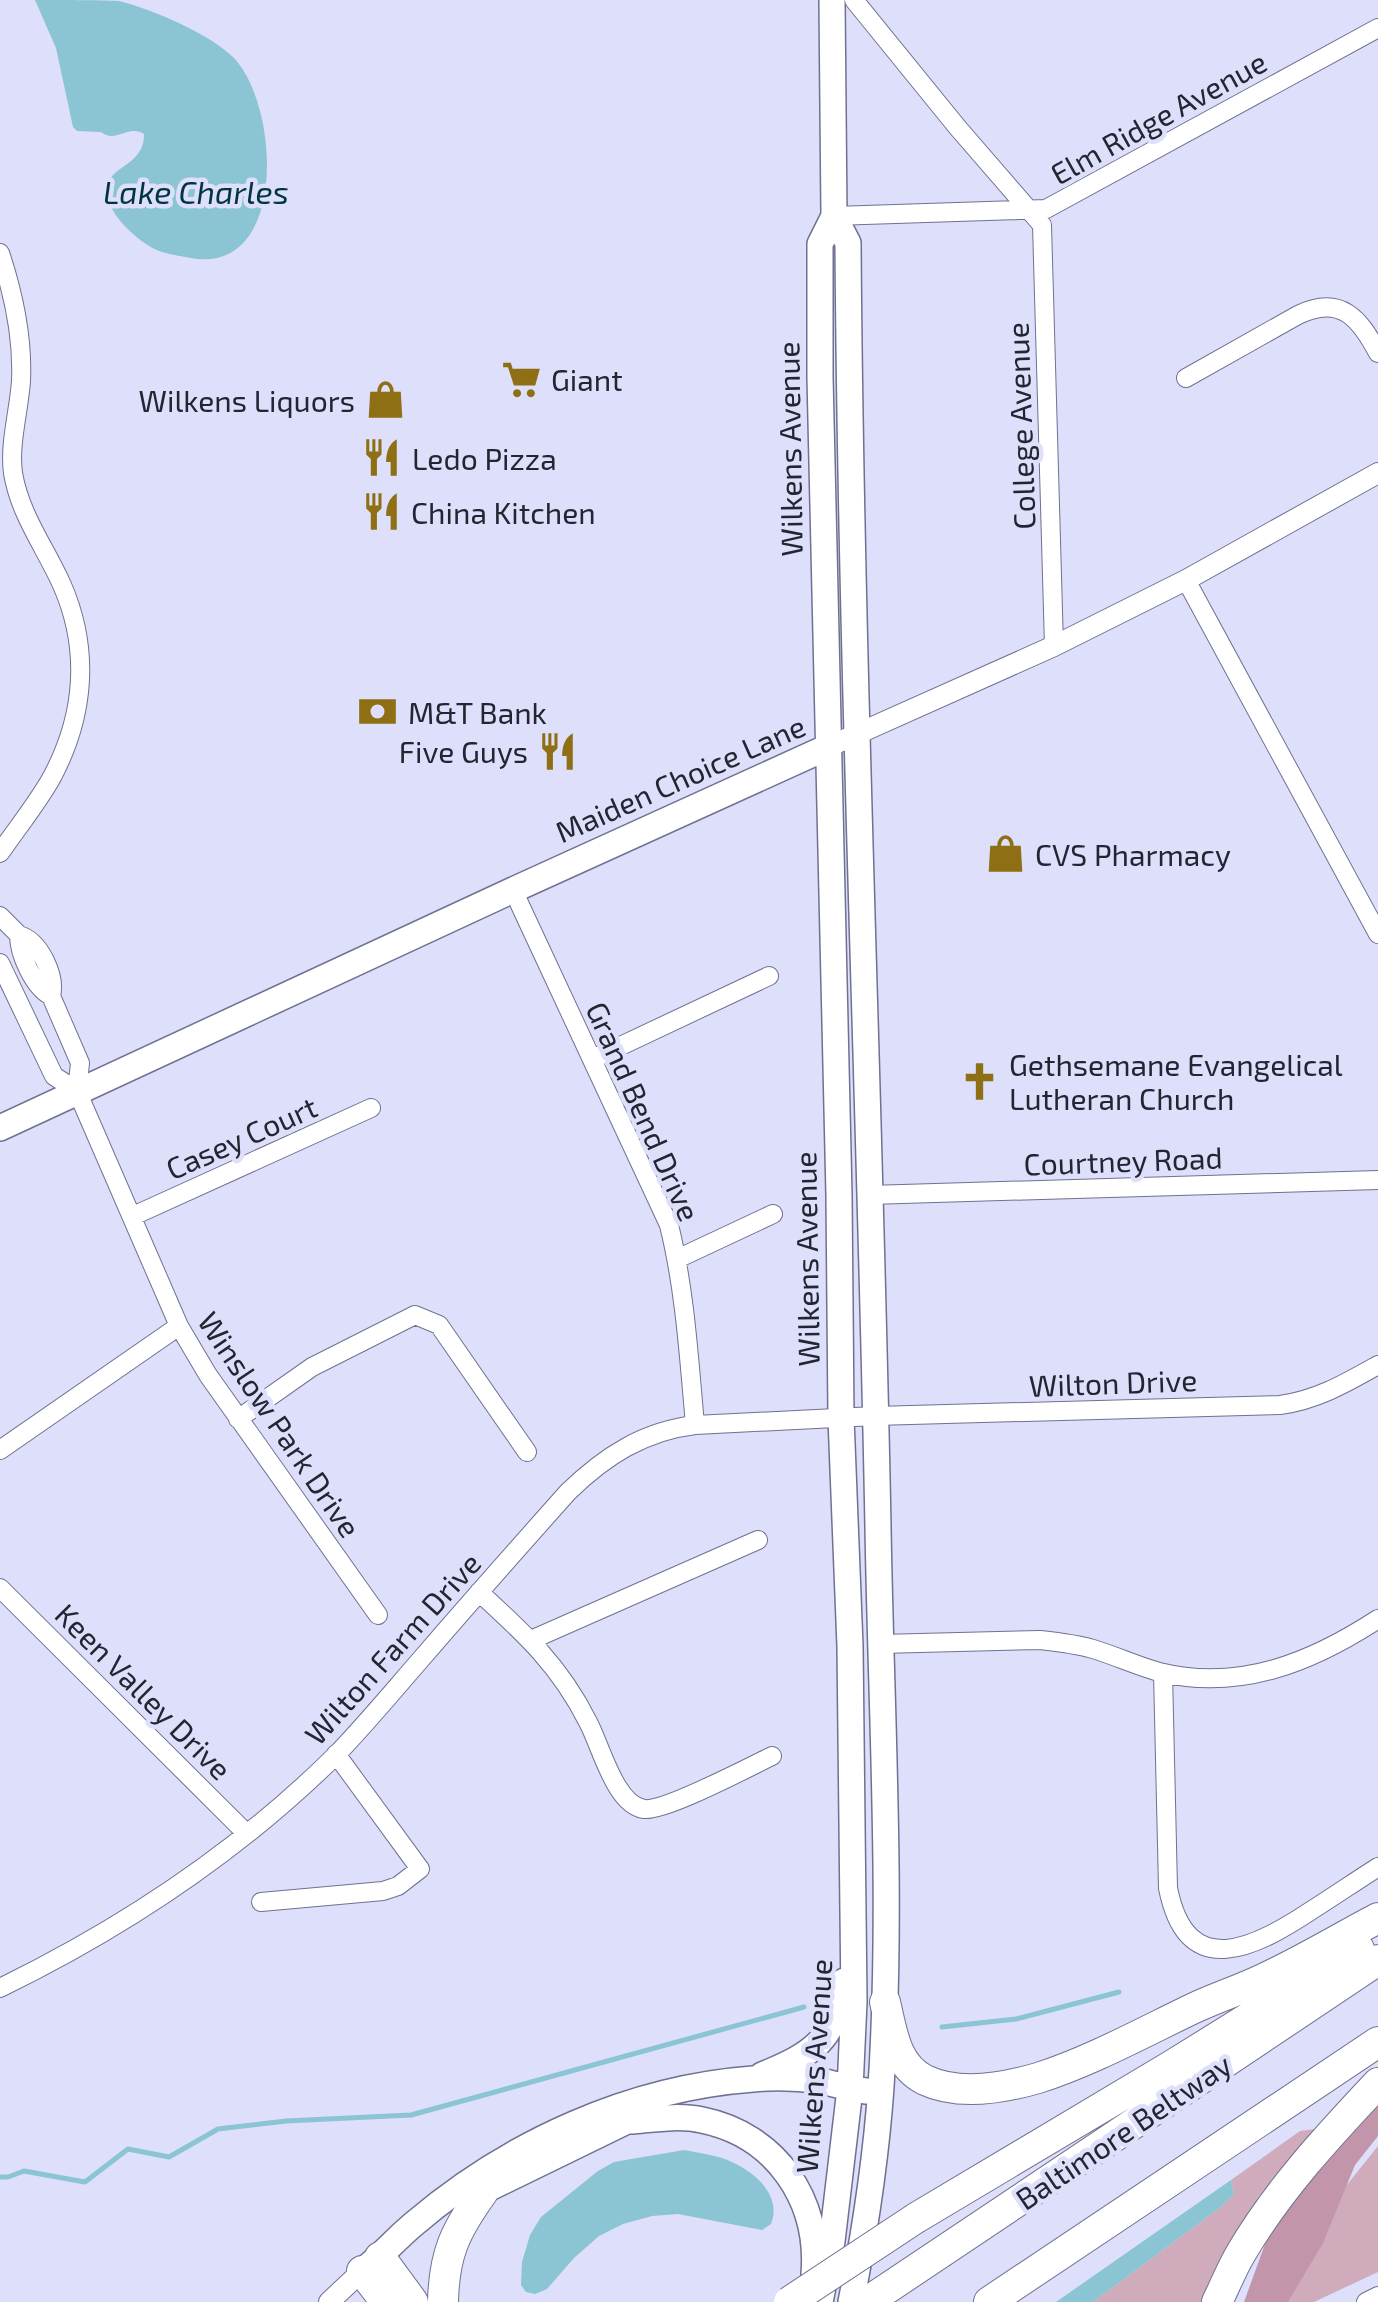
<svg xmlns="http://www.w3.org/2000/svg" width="1378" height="2302" viewBox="0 0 1378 2302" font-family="'Exo 2',sans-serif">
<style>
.green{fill:#cfabbc}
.forest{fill:#c295ab}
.water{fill:#8bc4d2}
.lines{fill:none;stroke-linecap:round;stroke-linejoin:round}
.stream{stroke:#8bc4d2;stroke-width:5}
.minor-casing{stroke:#6f7190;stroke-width:20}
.tertiary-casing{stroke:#6f7190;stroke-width:22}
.secondary-casing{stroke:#6f7190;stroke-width:28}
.motorway-casing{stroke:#6f7190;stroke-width:32}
.minor{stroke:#fff;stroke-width:18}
.tertiary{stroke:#fff;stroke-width:20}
.secondary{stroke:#fff;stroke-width:25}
.motorway{stroke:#fff;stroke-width:30}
.motorway-bridge-casing{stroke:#6f7190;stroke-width:32;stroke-linecap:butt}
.motorway-bridge{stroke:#fff;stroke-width:30}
.labels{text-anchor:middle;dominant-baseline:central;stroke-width:9;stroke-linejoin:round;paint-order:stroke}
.street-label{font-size:30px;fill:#242532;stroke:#dddffb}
.poi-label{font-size:30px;fill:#242532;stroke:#dddffb;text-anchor:start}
.water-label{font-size:32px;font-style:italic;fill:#00353f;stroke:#dddffb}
</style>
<rect width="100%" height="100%" fill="#dddffb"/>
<path class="green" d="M1315 2129 1259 2196 1202 2302H1093L1222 2206 1234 2194 1231 2180 1300 2131Z
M1378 2146V2272L1314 2302H1282L1334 2201Z"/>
<path class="forest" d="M1378 2104V2136L1355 2165 1323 2243 1288 2302H1244L1277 2211Z"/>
<path class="water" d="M35 0C57 0 100 0 119 1 152 9 210 34 234 58 281 108 288 281 186 257 174 255 160 253 149 246 132 235 110 215 107 194 103 165 145 168 144 134 128 124 116 144 101 132L77 131 73 127 56 48Z
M684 2150C699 2153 717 2155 732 2162 756 2173 782 2196 771 2224L762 2230 678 2214 652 2216 623 2224 599 2236 574 2258 547 2289 535 2294 526 2292 521 2285 522 2262 530 2235 541 2217 598 2171 614 2162Z
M1231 2180 1234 2194 1222 2206 1093 2302H1056Z"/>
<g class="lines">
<path class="stream" d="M942 2027 1016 2019 1119 1992
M0 2177H8L24 2171 85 2182 128 2149 169 2157 218 2129 286 2121 411 2115 804 2007"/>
<defs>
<path id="minor" d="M854 0 958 128 1042 225 1054 646
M834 216 1046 209 1378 28
M0 253C14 295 23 337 21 381 19 411 9 444 13 473 20 515 45 547 62 585 90 649 85 715 52 777 37 804 17 828 0 853
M1186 378 1298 315C1341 294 1360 319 1378 353
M1186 580 1378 934
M513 890 669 1225C685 1290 689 1358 695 1425
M0 916 19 935C19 955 34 987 51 996L80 1063 77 1091
M19 935C40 941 56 976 51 996
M0 963 54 1076 77 1091 179 1326 208 1375 378 1615
M593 1059 769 976
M869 1195 1378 1180
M133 1216 371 1108
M677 1259 773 1214
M238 1419 312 1367 415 1315 439 1325 527 1452
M0 1450 179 1326
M0 1588 247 1834
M479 1592C525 1634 560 1666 588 1722 601 1746 615 1805 644 1809 664 1812 749 1767 772 1756
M531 1640 758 1540
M880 1644 1040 1640C1058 1642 1076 1644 1093 1649 1116 1656 1137 1666 1159 1672 1240 1692 1312 1662 1378 1619
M1163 1673 1168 1888C1187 1984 1256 1947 1312 1910 1334 1896 1356 1881 1378 1867
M261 1902 383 1891 398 1886 420 1869 336 1754
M0 1988C123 1928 238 1852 336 1755 366 1724 394 1690 422 1658 470 1602 519 1547 568 1492 605 1456 644 1431 695 1425L875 1416 1280 1405C1317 1400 1346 1383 1378 1365
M1366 2302 1378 2296"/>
<path id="tertiary" d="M828 747 1054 646 1186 580 1378 473
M329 2302 362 2271"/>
<path id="secondary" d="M832 0 834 216 848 243C851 671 870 1099 878 1527 881 1713 893 1901 881 2087 876 2158 865 2231 851 2302
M0 1128 513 890 828 747
M762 2075C812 2055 837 2039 844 1981
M632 2121C655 2119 679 2115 702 2120 776 2135 820 2200 814 2274
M471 2197 627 2121 648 2115
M365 2269C383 2254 398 2237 415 2223 509 2143 630 2088 753 2079 774 2077 800 2078 821 2081 836 2084 850 2089 866 2091
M820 2302 832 2241 850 2089 854 2002 850 1646 841 1418 839 1195 820 377V244L834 216"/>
<path id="motorway" d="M885 2002C892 2031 895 2065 925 2080 959 2096 1004 2088 1038 2078 1089 2062 1144 2032 1192 2009 1215 1998 1240 1990 1263 1979 1302 1961 1340 1938 1378 1918
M916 2218 1171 2066 1359 1949
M380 2257 413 2302
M362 2271 386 2302
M443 2302C444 2254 455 2231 483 2192
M867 2302 1378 1960
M989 2302 1378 2042
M1217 2302C1225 2286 1232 2268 1241 2253 1278 2190 1328 2136 1378 2083"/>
</defs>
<use href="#minor" class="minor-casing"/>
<use href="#tertiary" class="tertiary-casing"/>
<use href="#secondary" class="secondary-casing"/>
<use href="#motorway" class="motorway-casing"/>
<use href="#minor" class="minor"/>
<use href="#tertiary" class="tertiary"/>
<use href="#secondary" class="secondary"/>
<use href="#motorway" class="motorway"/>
<defs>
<path id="motorway-bridge" d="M789 2302 916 2218"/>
</defs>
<use href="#motorway-bridge" class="motorway-bridge-casing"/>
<use href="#motorway-bridge" class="motorway-bridge"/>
</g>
<defs>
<symbol id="supermarket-bare" viewBox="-9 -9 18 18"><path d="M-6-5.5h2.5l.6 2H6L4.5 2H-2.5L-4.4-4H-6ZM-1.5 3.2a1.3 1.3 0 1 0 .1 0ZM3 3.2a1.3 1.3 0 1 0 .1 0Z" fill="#8e6f13" stroke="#dddffb" stroke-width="2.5" paint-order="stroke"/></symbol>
<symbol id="shop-bare" viewBox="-9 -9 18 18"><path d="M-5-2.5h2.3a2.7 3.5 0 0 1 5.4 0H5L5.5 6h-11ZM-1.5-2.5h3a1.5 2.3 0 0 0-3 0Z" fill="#8e6f13" stroke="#dddffb" stroke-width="2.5" paint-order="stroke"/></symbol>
<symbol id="restaurant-bare" viewBox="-9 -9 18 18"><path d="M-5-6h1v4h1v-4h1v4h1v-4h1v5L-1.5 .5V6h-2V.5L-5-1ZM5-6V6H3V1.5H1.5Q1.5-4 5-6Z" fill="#8e6f13" stroke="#dddffb" stroke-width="2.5" paint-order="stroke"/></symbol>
<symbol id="bank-bare" viewBox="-9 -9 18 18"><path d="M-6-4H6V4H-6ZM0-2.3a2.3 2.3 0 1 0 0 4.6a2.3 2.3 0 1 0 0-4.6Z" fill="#8e6f13" stroke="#dddffb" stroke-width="2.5" paint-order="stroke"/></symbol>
<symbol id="church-bare" viewBox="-9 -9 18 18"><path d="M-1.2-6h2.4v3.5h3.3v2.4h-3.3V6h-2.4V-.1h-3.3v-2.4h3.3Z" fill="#8e6f13" stroke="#dddffb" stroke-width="2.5" paint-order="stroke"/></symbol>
</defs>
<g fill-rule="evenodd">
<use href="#supermarket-bare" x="494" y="352" width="55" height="55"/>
<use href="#shop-bare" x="358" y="372" width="55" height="55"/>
<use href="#restaurant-bare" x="354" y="430" width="55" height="55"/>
<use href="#restaurant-bare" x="354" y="484" width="55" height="55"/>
<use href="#bank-bare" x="350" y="684" width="55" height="55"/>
<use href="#restaurant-bare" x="530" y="724" width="55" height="55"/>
<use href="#shop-bare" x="978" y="826" width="55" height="55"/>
<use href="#church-bare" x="952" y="1054" width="55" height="55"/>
</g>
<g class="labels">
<g class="street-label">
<text transform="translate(1158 117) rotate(-29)">Elm Ridge Avenue</text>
<text transform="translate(1020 426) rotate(-92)">College Avenue</text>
<text transform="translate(789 449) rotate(-91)">Wilkens Avenue</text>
<text transform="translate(680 778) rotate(-24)">Maiden Choice Lane</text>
<text transform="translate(644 1111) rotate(66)">Grand Bend Drive</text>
<text transform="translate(241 1137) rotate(-24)">Casey Court</text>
<text transform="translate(1123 1160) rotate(-2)">Courtney Road</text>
<text transform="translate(806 1259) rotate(-91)">Wilkens Avenue</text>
<text transform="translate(1113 1382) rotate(-2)">Wilton Drive</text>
<text transform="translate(280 1424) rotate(56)">Winslow Park Drive</text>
<text transform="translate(392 1648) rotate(-48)">Wilton Farm Drive</text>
<text transform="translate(144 1691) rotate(45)">Keen Valley Drive</text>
<text transform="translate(813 2066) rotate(-86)">Wilkens Avenue</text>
<text transform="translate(1123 2131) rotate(-34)">Baltimore Beltway</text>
</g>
<g class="poi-label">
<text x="551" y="379">Giant</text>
<text x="355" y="400" text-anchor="end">Wilkens Liquors</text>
<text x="412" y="458">Ledo Pizza</text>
<text x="411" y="512">China Kitchen</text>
<text x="408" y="712">M&amp;T Bank</text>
<text x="528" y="751" text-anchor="end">Five Guys</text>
<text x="1035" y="854">CVS Pharmacy</text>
<text x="1009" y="1064">Gethsemane Evangelical<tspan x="1009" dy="34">Lutheran Church</tspan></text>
</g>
<g class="water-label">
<text x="196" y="191">Lake Charles</text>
</g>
</g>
</svg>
